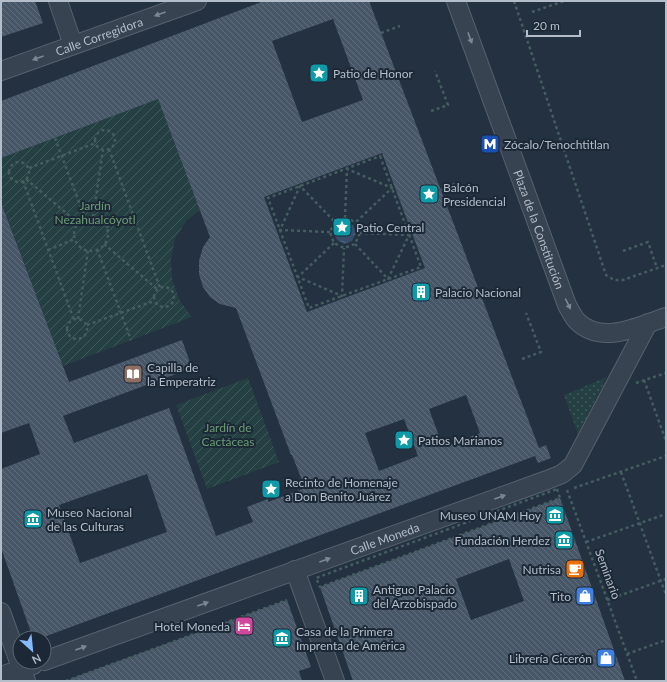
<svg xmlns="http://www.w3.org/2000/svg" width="667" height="682" viewBox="0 0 667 682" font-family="Lato,sans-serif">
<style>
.grass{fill:url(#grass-dots)}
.garden{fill:url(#garden-furrows)}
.water{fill:url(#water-ripples)}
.building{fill:url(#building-back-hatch);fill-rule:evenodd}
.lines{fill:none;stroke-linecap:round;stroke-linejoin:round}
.minor-casing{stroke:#56616e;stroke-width:20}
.path{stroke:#445d5f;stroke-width:2.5;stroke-dasharray:3 3;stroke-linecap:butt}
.minor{stroke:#384351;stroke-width:18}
.oneway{fill:#7c8794}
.labels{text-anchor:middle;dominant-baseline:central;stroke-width:4;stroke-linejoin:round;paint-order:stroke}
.street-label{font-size:12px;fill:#b4becb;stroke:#1d2836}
.poi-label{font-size:12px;fill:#b4becb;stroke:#1d2836;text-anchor:start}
.park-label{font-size:12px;fill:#6a9e73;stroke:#1d2836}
</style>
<defs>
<pattern id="grass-dots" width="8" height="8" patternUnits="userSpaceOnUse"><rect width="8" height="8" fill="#254042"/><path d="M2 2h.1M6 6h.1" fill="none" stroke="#425a5c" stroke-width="1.8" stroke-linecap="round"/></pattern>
<pattern id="garden-furrows" width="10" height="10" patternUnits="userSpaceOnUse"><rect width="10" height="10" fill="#254042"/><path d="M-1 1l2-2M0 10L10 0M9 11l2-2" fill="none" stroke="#425a5c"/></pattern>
<pattern id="water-ripples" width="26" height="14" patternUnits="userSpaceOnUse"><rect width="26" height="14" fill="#364e69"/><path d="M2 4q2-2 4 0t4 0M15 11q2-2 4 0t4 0" fill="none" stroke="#51667d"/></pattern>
<pattern id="building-back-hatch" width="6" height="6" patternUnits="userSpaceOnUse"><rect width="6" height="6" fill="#475768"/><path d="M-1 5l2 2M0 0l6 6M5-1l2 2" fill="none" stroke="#5f6d7c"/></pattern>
</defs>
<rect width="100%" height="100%" fill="#233141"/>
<path class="grass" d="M607 377 578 434 564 395Z"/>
<path class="garden" d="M158 99 200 210 186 221 175 239 171 259 172 279 180 301 192 317 63 366 1 201V158Z
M248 378 279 462 207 489 176 405Z"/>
<path class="water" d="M345 221 353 225 356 233 352 241 344 244 337 240 333 232 337 225Z"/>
<path class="building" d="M1 1H35L43 23 1 37Z
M264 1H369L539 448 546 445 551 458 538 463 535 456 41 638H33L1 548V469L40 454 29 423 1 433V206L2 205 69 382 182 340 192 368 63 416 74 443 169 408 216 536 253 522 247 507 268 499V502L305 488 292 455H291L236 308 220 304 210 297 203 287 199 274V261L203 247 210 237 158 99 1 158V101ZM333 19 363 100 302 122 272 41ZM382 153 425 268 307 312 264 197ZM466 395 480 433 443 447 429 409ZM404 419 418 456 379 471 365 433ZM147 474 167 532 80 563 59 505Z
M560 498 625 681H353L320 587ZM509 559 524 601 471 620 456 579Z
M287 600 311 667 299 671 302 681H70V679Z"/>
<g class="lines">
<defs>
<g id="minor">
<path d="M58 1 73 45"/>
<path id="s1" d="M456 1 567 305C570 310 573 317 577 321 602 346 639 326 666 317"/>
<path id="s2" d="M1 71 197 1"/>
<path d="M295 570 335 681"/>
<path d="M1 612 26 681"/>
<path id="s3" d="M44 661 547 480 562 474 573 465 648 323"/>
<path d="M1 676 33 665"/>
</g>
</defs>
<use href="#minor" class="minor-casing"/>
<path class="path" d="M514 1 606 275 614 280H623L666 265
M532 12 564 1
M381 33 400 26
M431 111 448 105 435 71
M95 140a10 10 0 1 1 20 0a10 10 0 1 1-20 0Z
M55 138 85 218
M109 149 160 288
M380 156 421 267 309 308 268 198Z
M9 172a10 10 0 1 1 20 0a10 10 0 1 1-20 0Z
M29 168 96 143
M26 179 78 223
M23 181 74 320
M441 190 457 183
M93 217 103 150
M74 234a17 17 0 1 1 34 0a17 17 0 1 1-34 0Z
M345 218 347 169 392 188 356 222
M345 218 356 222 360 233 355 244 344 248 334 243 330 232 335 222Z
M106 227 134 217
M330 232 280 230 300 186 335 222
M334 243 298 277 342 296 344 248
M104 244 157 289
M355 244 388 279 409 235 360 233
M97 249 131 340
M48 250 75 239
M623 251 648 242 657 268
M154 297a10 10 0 1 1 20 0a10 10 0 1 1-20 0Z
M78 319 88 250
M67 329a10 10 0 1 1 20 0a10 10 0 1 1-20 0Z
M87 325 154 301
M522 359 541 352 526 313
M644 380 666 441
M636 383 666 373
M621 472 666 595
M574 488 666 456
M557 489 560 498 320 587 316 578Z
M567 490 637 681
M586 542 666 514
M607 600 666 579
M627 654 666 640
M66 681 287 600"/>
<use href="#minor" class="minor"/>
</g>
<defs><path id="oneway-solid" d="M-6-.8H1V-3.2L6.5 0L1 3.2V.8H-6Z"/></defs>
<g class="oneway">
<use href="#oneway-solid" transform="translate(160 14) rotate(160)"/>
<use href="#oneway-solid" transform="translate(470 38) rotate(70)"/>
<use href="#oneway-solid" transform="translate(38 58) rotate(160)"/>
<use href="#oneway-solid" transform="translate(568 304) rotate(64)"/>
<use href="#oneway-solid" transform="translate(500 497) rotate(-20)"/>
<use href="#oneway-solid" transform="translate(325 560) rotate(-20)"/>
<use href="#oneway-solid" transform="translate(203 604) rotate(-20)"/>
<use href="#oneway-solid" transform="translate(81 648) rotate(-20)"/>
</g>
<defs>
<symbol id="sight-square" viewBox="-11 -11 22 22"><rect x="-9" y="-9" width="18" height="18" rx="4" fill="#0f9aa8" stroke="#1d2836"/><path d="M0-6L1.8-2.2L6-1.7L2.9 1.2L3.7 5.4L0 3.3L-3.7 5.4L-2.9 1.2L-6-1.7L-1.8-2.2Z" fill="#fff"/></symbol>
<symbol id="metro-square" viewBox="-11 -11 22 22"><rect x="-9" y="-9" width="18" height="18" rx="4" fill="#1a4fb4" stroke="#1d2836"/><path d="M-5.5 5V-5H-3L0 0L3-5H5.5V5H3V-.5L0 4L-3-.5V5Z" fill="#fff"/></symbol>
<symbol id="building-square" viewBox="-11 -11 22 22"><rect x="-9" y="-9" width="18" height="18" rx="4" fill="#0f9aa8" stroke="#1d2836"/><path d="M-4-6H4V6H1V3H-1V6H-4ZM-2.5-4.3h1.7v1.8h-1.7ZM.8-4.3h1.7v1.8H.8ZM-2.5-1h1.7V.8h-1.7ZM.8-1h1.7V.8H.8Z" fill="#fff"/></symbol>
<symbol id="library-square" viewBox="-11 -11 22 22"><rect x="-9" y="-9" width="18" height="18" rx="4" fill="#8d6e63" stroke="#1d2836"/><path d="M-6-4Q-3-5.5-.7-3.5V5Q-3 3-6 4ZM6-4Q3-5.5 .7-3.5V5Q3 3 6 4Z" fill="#fff"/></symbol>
<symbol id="museum-square" viewBox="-11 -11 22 22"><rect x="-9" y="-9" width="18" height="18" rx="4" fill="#0f9aa8" stroke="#1d2836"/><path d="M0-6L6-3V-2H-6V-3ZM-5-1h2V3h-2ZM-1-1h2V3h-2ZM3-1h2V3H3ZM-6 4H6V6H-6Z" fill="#fff"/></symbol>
<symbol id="cafe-square" viewBox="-11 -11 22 22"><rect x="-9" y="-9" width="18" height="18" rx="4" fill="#e8710a" stroke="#1d2836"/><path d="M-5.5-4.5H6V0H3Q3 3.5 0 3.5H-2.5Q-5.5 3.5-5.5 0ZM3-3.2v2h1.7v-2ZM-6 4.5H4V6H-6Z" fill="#fff"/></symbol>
<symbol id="shop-square" viewBox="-11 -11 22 22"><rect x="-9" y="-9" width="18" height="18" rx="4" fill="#3f7fe0" stroke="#1d2836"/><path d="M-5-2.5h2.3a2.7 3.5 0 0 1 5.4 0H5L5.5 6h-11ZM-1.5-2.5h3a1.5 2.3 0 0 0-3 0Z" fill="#fff"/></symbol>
<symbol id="hotel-square" viewBox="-11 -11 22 22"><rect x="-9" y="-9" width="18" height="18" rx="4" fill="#d1479c" stroke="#1d2836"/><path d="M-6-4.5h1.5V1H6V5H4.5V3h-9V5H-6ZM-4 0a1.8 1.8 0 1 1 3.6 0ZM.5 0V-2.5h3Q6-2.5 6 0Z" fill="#fff"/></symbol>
</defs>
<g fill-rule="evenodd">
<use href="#sight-square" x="308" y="62" width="22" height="22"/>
<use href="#metro-square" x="479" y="133" width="22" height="22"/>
<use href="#sight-square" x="418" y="183" width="22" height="22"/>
<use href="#sight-square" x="331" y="216" width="22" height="22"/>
<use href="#building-square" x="410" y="281" width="22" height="22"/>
<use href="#library-square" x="122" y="363" width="22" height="22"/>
<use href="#sight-square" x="393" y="429" width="22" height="22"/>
<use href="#sight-square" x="260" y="478" width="22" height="22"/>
<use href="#museum-square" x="544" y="504" width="22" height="22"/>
<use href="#museum-square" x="22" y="508" width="22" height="22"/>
<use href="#museum-square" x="553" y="529" width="22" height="22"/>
<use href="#cafe-square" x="564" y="558" width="22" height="22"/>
<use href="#building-square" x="348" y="585" width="22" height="22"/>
<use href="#shop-square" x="574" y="585" width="22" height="22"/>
<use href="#hotel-square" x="233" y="615" width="22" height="22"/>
<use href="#museum-square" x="271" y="627" width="22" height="22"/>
<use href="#shop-square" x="595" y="647" width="22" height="22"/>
</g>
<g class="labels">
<g class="street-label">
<text stroke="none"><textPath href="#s2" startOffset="104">Calle Corregidora</textPath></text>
<text stroke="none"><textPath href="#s1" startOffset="243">Plaza de la Constitución</textPath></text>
<text stroke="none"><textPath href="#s3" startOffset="362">Calle Moneda</textPath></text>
<text transform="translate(608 574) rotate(70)">Seminario</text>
</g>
<g class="poi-label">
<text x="333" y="73">Patio de Honor</text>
<text x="504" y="144">Zócalo/Tenochtitlan</text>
<text x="443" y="187">Balcón<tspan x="443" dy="14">Presidencial</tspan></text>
<text x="356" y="227">Patio Central</text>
<text x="435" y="292">Palacio Nacional</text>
<text x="147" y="367">Capilla de<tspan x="147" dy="14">la Emperatriz</tspan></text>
<text x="418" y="440">Patios Marianos</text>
<text x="285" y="482">Recinto de Homenaje<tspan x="285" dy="14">a Don Benito Juárez</tspan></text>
<text x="47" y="512">Museo Nacional<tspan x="47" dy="14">de las Culturas</tspan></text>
<text x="541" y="515" text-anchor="end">Museo UNAM Hoy</text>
<text x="550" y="540" text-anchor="end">Fundación Herdez</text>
<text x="561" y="569" text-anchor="end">Nutrisa</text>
<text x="373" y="589">Antiguo Palacio<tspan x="373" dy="14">del Arzobispado</tspan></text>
<text x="571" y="596" text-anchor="end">Tito</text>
<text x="230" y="626" text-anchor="end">Hotel Moneda</text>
<text x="296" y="631">Casa de la Primera<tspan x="296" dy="14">Imprenta de América</tspan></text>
<text x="592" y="658" text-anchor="end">Librería Cicerón</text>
</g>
<g class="park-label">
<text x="95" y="205">Jardín<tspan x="95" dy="14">Nezahualcóyotl</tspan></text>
<text x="228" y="427">Jardín de<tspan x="228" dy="14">Cactáceas</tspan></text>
</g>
</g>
<rect width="667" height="682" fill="none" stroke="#b4becb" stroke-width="4"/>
<g transform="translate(32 650) rotate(153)"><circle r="19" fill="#1d2836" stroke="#596472"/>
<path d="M0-3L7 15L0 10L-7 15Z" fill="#86baff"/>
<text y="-6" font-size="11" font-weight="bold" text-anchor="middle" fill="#b4becb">N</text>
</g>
<path d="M527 30v6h53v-6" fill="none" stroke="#b4becb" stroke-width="2"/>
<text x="533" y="30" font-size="12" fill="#b4becb" stroke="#1d2836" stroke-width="3" paint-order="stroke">20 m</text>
</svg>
